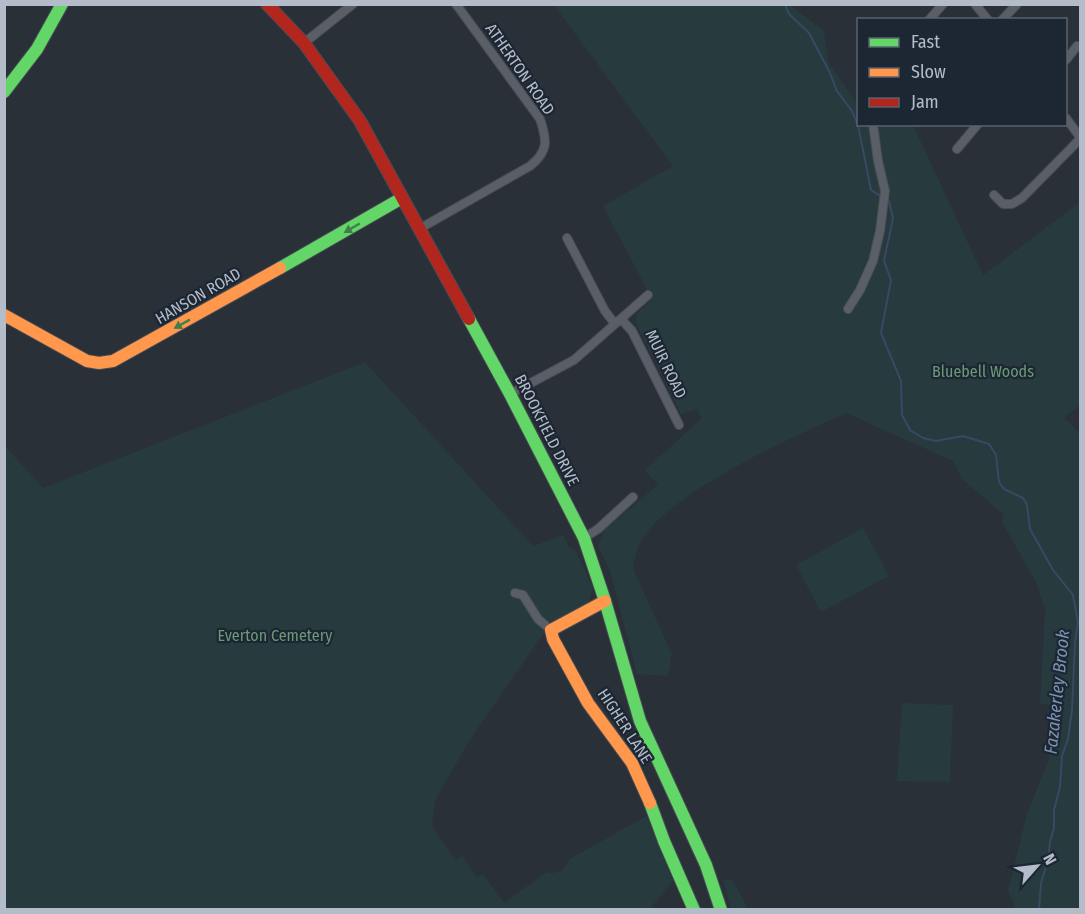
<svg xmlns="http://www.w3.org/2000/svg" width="1085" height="914" viewBox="0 0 1085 914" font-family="'Fira Sans Condensed',sans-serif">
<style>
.green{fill:#273a3e}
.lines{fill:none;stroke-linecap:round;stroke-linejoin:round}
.stream{stroke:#384963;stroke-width:2}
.street-casing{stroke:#484c53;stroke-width:10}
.fast-casing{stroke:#484c53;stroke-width:14}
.slow-casing{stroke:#484c53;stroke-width:14}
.jam-casing{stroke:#484c53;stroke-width:14}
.street{stroke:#5a5e66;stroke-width:8}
.fast{stroke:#63d668;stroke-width:12}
.slow{stroke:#ff974d;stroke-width:12}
.jam{stroke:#b3261e;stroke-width:12}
.oneway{fill:#407e4e}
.labels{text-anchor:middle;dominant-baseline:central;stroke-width:4.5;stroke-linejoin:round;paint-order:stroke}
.street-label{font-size:16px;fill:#b4bcc9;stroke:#1d2633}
.park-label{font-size:16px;fill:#6b9a76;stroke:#1d2633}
.water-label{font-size:18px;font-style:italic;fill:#7c92b1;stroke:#1d2633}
</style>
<rect width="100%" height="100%" fill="#2a3038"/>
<path class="green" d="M554 5H793V8L824 31 829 63 858 105V124L913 125 983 275 1080 202V405L1064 418 1080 433V909H1013L1015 906 1008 891 1027 814 1049 759 1050 705 1040 704 1045 609 1036 582 1002 522 1004 515 962 479 953 461 846 413C792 438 669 491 640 543 636 550 635 561 633 569L672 654 668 676 637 674 610 571 598 546 604 530 658 485 645 470 702 418 697 409 681 414 636 323 637 314 652 299 603 206 673 166Z
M365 362 533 546 563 535 569 547 576 551 593 588 589 603 550 624 469 741 435 801 432 826 455 860 462 856 477 877 483 874 504 903 547 872 553 873 562 871 570 859 646 816 673 881 649 910 5 909 4 445 43 488Z
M863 528 889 576 821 612 796 565Z
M902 703 953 705 950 782 897 781Z
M732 879 748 909H731L723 880Z"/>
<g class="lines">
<path class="stream" d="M785 4 789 14 809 33 829 71 837 91 852 111 858 125 871 190 882 197
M887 200 889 201 893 218 884 261 891 280 881 333 901 381 902 415 910 430 923 438 936 441 963 436 989 444 996 455 999 482 1004 489 1023 498 1027 505 1030 529 1053 570 1073 595 1078 622 1075 643 1072 710 1068 739 1062 756 1060 787 1054 810V828L1050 842 1048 860 1041 883 1039 910"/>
<defs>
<path id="street" d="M975 4 988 20
M929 20 943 4
M1002 20 1017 4
M304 43 353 4
M1066 60 1077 46
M1066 118 1080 137
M957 149 978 124
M994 195 1003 204H1012L1022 198 1080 139
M419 229 530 166C549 151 547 140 540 119L456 4
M567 238 605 311 615 324
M848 309 860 290 873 261 880 231 885 191 878 161 873 124
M621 319 632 331 679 425
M510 394 574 360 648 295
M584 538 598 529 633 497
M515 593 523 595 538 619 551 630"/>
<path id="fast" d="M4 92 37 49 62 4
M280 268 402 198
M469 319 510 394 584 538 605 601 640 721 706 865 721 910
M650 803 664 841 694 910"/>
<path id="slow" d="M4 315 87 361 99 363 113 361 280 268
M605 601 551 630 553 639 588 703 632 763 650 803"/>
<path id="jam" d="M267 4 304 43 360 121 469 319"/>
</defs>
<use href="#street" class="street-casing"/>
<use href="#fast" class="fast-casing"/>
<use href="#slow" class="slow-casing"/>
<use href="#jam" class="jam-casing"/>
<use href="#street" class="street"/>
<use href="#fast" class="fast"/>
<use href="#slow" class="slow"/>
<use href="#jam" class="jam"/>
</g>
<defs><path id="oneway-solid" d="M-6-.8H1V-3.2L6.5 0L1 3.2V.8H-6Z" transform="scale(1.5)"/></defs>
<g class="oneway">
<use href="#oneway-solid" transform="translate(352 228) rotate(150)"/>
<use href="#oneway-solid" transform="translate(182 324) rotate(151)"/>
</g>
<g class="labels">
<g class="street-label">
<text transform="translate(520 69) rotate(55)">ATHERTON ROAD</text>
<text transform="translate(198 296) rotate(-30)">HANSON ROAD</text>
<text transform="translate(666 364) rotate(64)">MUIR ROAD</text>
<text transform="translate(547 430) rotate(63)">BROOKFIELD DRIVE</text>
<text transform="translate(625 726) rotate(57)">HIGHER LANE</text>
</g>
<g class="park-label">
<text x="983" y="371">Bluebell Woods</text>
<text x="275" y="635">Everton Cemetery</text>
</g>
<g class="water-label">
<text transform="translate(1057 692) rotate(-84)">Fazakerley Brook</text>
</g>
</g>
<rect width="1085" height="914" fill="none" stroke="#b4bcc9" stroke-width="12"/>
<rect x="857" y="18" width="210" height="108" fill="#1d2633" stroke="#59626f" stroke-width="1.5"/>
<rect x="869" y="38" width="30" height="9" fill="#63d668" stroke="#59626f" stroke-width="1.5"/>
<text x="911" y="48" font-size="18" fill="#b4bcc9">Fast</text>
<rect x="869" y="68" width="30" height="9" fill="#ff974d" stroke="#59626f" stroke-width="1.5"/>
<text x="911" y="78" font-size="18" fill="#b4bcc9">Slow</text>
<rect x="869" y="98" width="30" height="9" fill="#b3261e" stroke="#59626f" stroke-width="1.5"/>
<text x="911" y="108" font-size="18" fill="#b4bcc9">Jam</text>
<g transform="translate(1037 866) rotate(62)" stroke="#1d2633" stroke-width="4.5" paint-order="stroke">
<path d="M0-4.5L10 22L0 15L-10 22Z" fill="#b4bcc9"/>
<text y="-9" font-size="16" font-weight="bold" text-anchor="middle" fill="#b4bcc9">N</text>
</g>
</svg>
